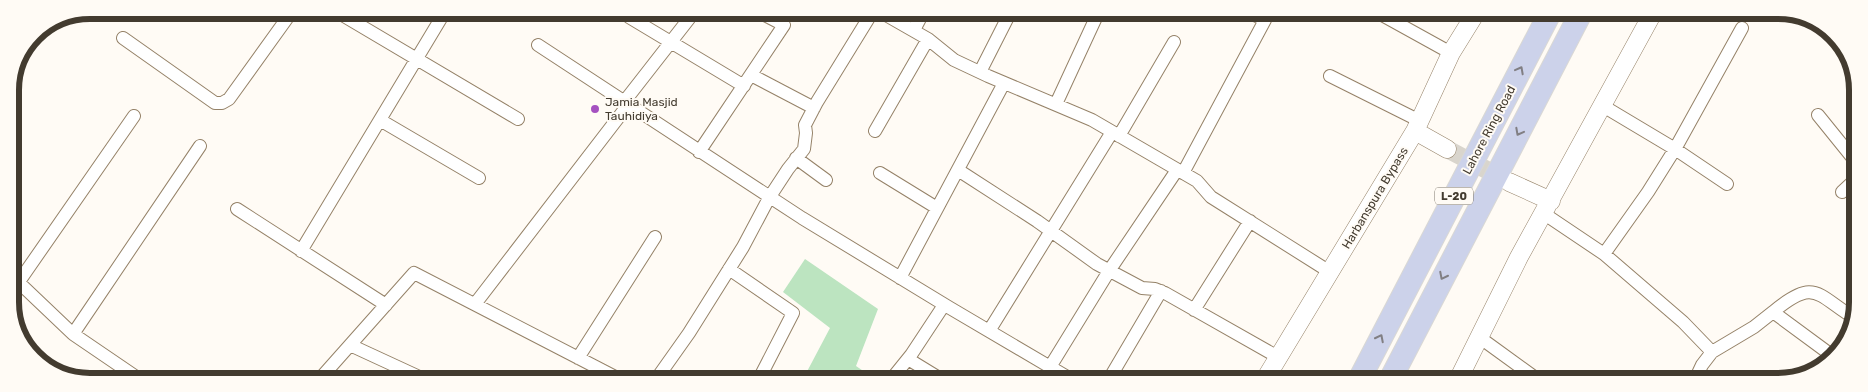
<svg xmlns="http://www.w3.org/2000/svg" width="1868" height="392" viewBox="0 0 1868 392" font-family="Rubik,sans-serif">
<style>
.green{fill:#bce4c0}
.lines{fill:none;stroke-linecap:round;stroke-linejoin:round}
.secondary-tunnel{stroke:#d9d5cd;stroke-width:18;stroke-dasharray:18 9;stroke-linecap:butt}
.street-casing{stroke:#958268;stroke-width:14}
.secondary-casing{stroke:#958268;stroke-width:19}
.highway-casing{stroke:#d9d8d5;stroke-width:24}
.street{stroke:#fff;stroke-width:12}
.secondary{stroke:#fff;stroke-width:18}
.highway{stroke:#ccd2ea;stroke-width:22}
.oneway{stroke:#817f83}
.poi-dot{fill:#a551c0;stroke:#fffbf5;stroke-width:2}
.labels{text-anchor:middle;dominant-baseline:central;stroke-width:4;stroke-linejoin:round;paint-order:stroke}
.shield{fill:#fffbf5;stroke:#7b756a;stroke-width:1}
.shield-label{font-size:11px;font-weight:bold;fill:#433b2f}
.poi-label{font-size:12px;fill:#433b2f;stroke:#fffbf5;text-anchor:start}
.street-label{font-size:12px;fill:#433b2f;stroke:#fffbf5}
.rim{fill:none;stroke:#433b2f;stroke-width:6}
</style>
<rect width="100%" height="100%" fill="#fffbf5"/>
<path class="green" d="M805 259 878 309 856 366 878 381H802L830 328 783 292Z"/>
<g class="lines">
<path class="secondary-tunnel" d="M1447 149 1506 180"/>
<defs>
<path id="street" d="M334 10 518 119
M630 10 629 17 744 86
M879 11 928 39 954 60 988 76 1092 120 1197 181 1211 197 1330 272
M1375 11 1451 53
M914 30 924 11
M123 38 215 103H222L229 99 293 10
M538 45 802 218 950 308 1074 381
M980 72 1011 11
M751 75 814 108
M1330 76 1420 121
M624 102 695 11
M1056 104 1099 11
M1603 106 1675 149 1727 184
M1818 115 1856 162
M380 120 479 178
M875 131 928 39
M1119 136 1174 42
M699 152 784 25 757 11
M796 158 826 180
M958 170 1037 221 1097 264 1142 288 1155 289 1165 293 1278 357
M880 173 937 208
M1183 173 1265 20 1246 11
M1842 192 1856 179
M237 209 386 305
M1543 213 1604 254 1683 322 1712 352 1702 365 1694 382
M301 251 446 10
M1604 254 1648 192 1675 149 1742 28
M729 269 793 313 758 381
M11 275 73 334 142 381
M900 278 1004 83
M18 283 134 116
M475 304 628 105
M1194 310 1250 221
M1773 312C1816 276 1817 296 1856 319
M989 331 1112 132
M73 334 200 146
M1479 337 1541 382
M350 345 428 381
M1712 352 1754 327 1773 312 1834 357
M578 358 655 237
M908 359 944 381
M1050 367 1109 271 1177 170
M318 381 414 273 623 381
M655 381 689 333 743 247 769 198 788 169 804 149 806 133 805 125 817 102 873 11
M890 381 911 355 944 305
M1108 381 1161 291"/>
<path id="secondary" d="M1415 131 1447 149
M1509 182 1551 201
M1264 381 1415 131 1451 53 1477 11
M1457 382 1519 257 1654 11"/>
<path id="highway" d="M1358 382 1551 11
M1389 382 1582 11"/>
</defs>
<use href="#street" class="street-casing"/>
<use href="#secondary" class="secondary-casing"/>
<use href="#highway" class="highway-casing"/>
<use href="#street" class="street"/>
<use href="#secondary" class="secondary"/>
<use href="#highway" class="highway"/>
</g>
<defs><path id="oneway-chevron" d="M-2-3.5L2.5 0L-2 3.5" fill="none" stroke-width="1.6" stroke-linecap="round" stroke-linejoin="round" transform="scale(1.25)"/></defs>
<g class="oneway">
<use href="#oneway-chevron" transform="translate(1520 70) rotate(-62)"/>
<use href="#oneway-chevron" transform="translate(1519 132) rotate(118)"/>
<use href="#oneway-chevron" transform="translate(1443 276) rotate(117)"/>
<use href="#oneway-chevron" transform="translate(1380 338) rotate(-63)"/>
</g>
<circle class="poi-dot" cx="595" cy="109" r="5"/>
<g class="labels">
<rect class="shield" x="1435" y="187.5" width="38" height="17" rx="4"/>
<g class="shield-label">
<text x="1454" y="196">L-20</text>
</g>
<g class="poi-label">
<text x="605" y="102">Jamia Masjid<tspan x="605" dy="14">Tauhidiya</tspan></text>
</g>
<g class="street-label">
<text transform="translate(1489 130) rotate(-62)">Lahore Ring Road</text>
<text transform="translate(1375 198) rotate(-59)">Harbanspura Bypass</text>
</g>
</g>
<path d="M0 0H1868V392H0ZM90 19H1778A71 71 0 0 1 1849 90V302A71 71 0 0 1 1778 373H90A71 71 0 0 1 19 302V90A71 71 0 0 1 90 19Z" fill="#fffbf5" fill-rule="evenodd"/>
<path class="rim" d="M90 19H1778A71 71 0 0 1 1849 90V302A71 71 0 0 1 1778 373H90A71 71 0 0 1 19 302V90A71 71 0 0 1 90 19Z"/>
</svg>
